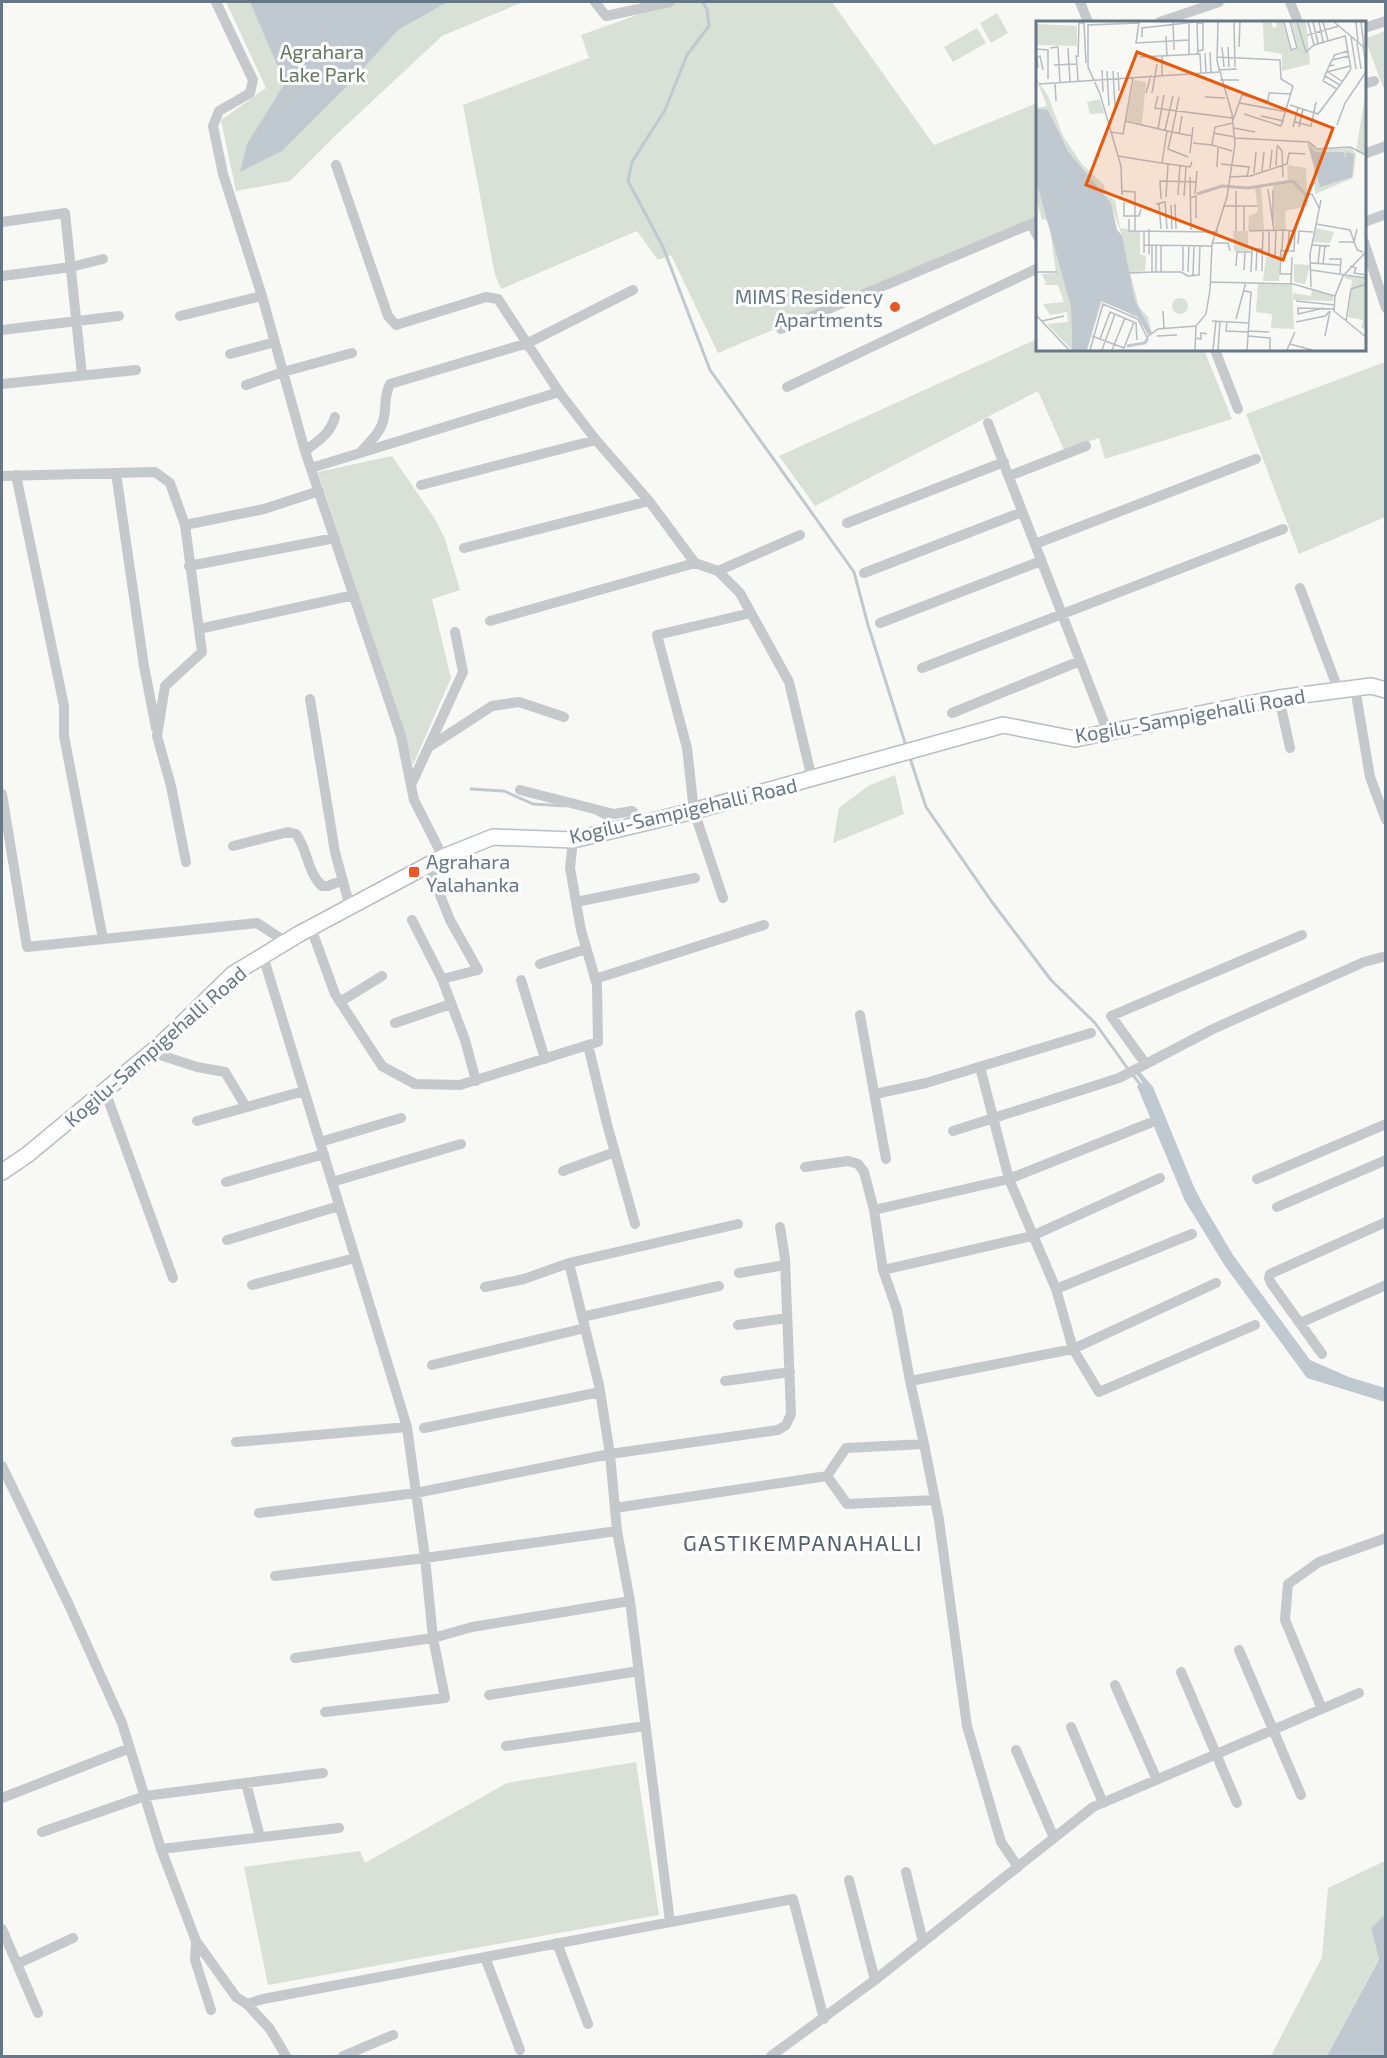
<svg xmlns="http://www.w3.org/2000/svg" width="1387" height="2058" viewBox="0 0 1387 2058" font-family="'Exo 2',sans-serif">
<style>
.green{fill:#d9e0d6}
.water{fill:#c0c9cf}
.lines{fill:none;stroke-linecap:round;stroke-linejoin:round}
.stream{stroke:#c0c9cf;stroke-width:3}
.secondary-casing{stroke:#babec3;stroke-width:18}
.street{stroke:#c5c9cc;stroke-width:10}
.secondary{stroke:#fff;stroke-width:15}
.poi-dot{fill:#e85824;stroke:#fff;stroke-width:2}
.labels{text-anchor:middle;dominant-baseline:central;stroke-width:6;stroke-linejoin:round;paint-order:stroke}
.park-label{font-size:20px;fill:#657961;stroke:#fff}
.poi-label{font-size:20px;fill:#667787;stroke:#fff;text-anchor:end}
.street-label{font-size:20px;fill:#667787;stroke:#fff}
.quarter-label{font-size:22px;letter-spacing:1.5px;fill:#54606c;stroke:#fff}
.inset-river{fill:none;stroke:#c0c9cf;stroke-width:3}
.inset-road{fill:none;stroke:#b5bcc2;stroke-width:1.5}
.view{fill:#e8590c;fill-opacity:0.15;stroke:#e8590c;stroke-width:3}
.inset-edge{fill:none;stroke:#667787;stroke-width:3}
</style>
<rect width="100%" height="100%" fill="#f8f8f5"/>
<path class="green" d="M226 2H523L442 36 337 134 290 181 236 191 221 120 266 88Z
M673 2H832L934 145 1037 103V218L718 353 671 255 658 260 637 231 501 289 495 275 463 105 589 58 581 35Z
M997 13 1008 33 991 43 980 23Z
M977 28 986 43 953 62 944 47Z
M1385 31H1386L1385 92 1365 39Z
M1037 339 1038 350H1204L1232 419 1105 459 1099 438 1064 450 1038 391 815 506 779 456Z
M1385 362V517L1299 554 1246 414Z
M392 456 435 519 445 539 460 590 432 599 451 678 413 765 399 716 318 472Z
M895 775 904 814 833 843 839 808 868 786Z
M636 1762 659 1915 268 1985 244 1867 360 1851 365 1863 507 1783Z
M1385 1861V1914L1371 1928 1379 1958 1327 2056H1271L1322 1957 1328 1888Z"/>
<path class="water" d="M250 2H447L398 30 348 85 282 151 240 172 247 144 285 83Z
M1140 1072 1153 1087 1194 1187 1204 1206 1233 1255 1310 1360 1349 1377 1385 1388V1402L1307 1378 1225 1266 1185 1201 1137 1086 1143 1083 1136 1074Z
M1385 1914V2056H1327L1379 1959 1371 1928Z"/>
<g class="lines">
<path class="stream" d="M702 2 707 9 709 26 687 55 665 110 632 162 628 181 663 247 710 370 854 572 868 625 906 746
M909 755 926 807 992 902 1051 980 1095 1023 1128 1069
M471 789 504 791 533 804 565 806
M697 802 734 792
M662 811 691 804
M597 814 615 823
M1132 1074 1143 1088"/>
<defs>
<path id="secondary" d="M2 1172 27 1155 160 1045 233 974 299 934 443 857 493 837 573 840 694 811 1003 725 1075 739 1279 698 1371 686 1386 690"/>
</defs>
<use href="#secondary" class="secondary-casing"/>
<path class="street" d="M216 2 253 80 250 93 219 111 213 126 223 174 262 296 305 451 401 736 414 800 443 857
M595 2 606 16 670 2
M1080 2 1088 22
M1290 2 1298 22
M1160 22 1219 2
M1364 28 1386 21
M1364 84 1374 81
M1364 154 1386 146
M336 165 388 316 396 325 486 297 498 299 559 392 596 440 649 501 695 563 718 571 740 593 789 682 812 779
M2 222 65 213 82 375
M1364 222 1386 214
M1031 224 1038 237
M1364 242 1386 308
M2 276 71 267 103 259
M180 316 262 296
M781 329 1038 221
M2 330 119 316
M1215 350 1238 409
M230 354 275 342
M2 384 136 370
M246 385 283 372 352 353
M787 387 1038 268
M988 423 1108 733
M305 451C318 441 330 434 335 417
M360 453C369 442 382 432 384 417 387 404 383 398 390 384L528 343 633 290
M311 468 559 392
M116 473 144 666 156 728
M16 475 64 706V736L103 939
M2 476 155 472 170 483 185 525 202 652 165 686 157 736 171 786 186 862
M1009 476 1086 446
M421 485 596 440
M847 523 1004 462
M185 525 264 509 319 491
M1035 544 1256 459
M464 548 649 501
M189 566 335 538
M718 571 800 535
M864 573 1022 512
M1300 588 1338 689
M490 621 695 563
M880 623 1041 561
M199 629 354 595
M922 668 1283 529
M1355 688 1370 777 1386 820
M1279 698 1290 748
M310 699 335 852 350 907
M952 713 1080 661
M429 747 492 706 519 702 564 717
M411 785 463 672 455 632
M520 790 614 814 632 811 642 823
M2 794 27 947 257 923 286 942
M233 846 288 832 296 834C308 850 307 872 322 886H328L343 880
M428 865 450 920 478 970 442 979 465 1040 476 1081
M723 898 694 811 687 748 657 635 751 613
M576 902 695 878
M412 920 442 979
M311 928 335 994 382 1066 415 1084 460 1085 588 1045 598 1042 597 985 581 930 570 868 573 840
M263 956 407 1427 425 1558 433 1638 445 1698 325 1712
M540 964 586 949
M595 979 764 925
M521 980 545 1059
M340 1002 382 976
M860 1015 886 1159
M395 1023 451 1004
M588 1045 607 1124 635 1224
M151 1052 197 1067 225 1072 246 1107
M1145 1063 1111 1016 1302 935
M980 1067 1009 1179 1056 1289 1073 1349 1099 1392 1255 1325
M105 1091 173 1278
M875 1094 926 1083 1091 1033
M197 1121 304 1091
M953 1131 1119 1078 1213 1029 1364 962 1386 956
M320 1142 401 1118
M563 1171 615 1152
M1257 1179 1386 1124
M226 1182 324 1154
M332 1182 461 1144
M1277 1207 1386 1160
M874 1210 1009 1179 1150 1123
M227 1240 339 1206
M569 1263 599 1385 610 1454 778 1430 786 1425 791 1414 785 1259 780 1227
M883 1270 1032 1236 1160 1178
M739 1273 785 1265
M252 1285 355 1258
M485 1287 524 1279 569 1263 738 1224
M1056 1289 1192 1234
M582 1317 719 1286
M1300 1323 1386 1285
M738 1325 787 1318
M1322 1354 1271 1283 1269 1278 1270 1274 1386 1222
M432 1365 585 1328
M725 1381 790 1372
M910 1381 1073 1349 1216 1283
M424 1428 600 1392
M236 1442 407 1427
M924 1444 939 1520 967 1726 1001 1842 1018 1867
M2 1466 68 1603 122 1723 161 1849 196 1941 236 1997 247 2004 270 2029 286 2056
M827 1476 847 1504 935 1500
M615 1508 827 1476 846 1448 924 1444 910 1381 897 1310 883 1270 874 1210 864 1172 858 1164 848 1161 805 1167
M259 1513 416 1493 610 1454 617 1531 630 1601 670 1922
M275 1576 425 1558 617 1531
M1239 1650 1301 1795
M295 1658 433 1638 472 1627 630 1601
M1181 1672 1237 1803
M1115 1685 1157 1780
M489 1695 639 1671
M1322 1709 1285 1620 1288 1584 1319 1562 1386 1538
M1071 1727 1103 1803
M506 1746 645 1726
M1016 1750 1054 1838
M246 1783 260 1837
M2 1798 130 1748
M42 1832 145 1796 323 1773
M161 1849 339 1828
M906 1872 923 1942
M849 1880 875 1980
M2 1929 38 2013
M196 1941 195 1960 211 2010
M557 1943 588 2024
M485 1957 520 2050
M17 1964 73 1938
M247 2004 263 1999 793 1899 824 2019
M343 2056 393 2035
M771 2056 875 1980 1093 1807 1359 1693"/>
<use href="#secondary" class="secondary"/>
</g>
<g class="poi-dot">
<circle cx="895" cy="307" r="6"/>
<rect x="408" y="866" width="12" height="12" rx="3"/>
</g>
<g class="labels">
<g class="park-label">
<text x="322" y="51">Agrahara<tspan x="322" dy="23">Lake Park</tspan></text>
</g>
<g class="poi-label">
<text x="883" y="296">MIMS Residency<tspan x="883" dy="23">Apartments</tspan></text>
<text x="426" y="861" text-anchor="start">Agrahara<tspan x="426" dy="23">Yalahanka</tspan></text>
</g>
<g class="street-label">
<text transform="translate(1190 715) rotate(-10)">Kogilu-Sampigehalli Road</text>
<text transform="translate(683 810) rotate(-13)">Kogilu-Sampigehalli Road</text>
<text transform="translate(155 1046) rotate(-41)">Kogilu-Sampigehalli Road</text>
</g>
<g class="quarter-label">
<text x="803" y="1542">GASTIKEMPANAHALLI</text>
</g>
</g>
<g transform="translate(1036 21)">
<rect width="330" height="330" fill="#f8f8f5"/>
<path d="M227 1H235L237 7 241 6 240 1H247L254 30 262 28 255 1H270L274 43 246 50V33L228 30ZM0 3 41 5V25L0 24ZM0 57 12 75 27 115 46 143 68 164 69 174 79 179 84 207 104 210V233L110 235 109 250 94 251 103 286 112 296 116 313 90 289 66 281 51 329 65 280 91 289 114 309 99 279 86 214 73 180 32 130 12 89 0 87 11 85ZM98 59 110 61 106 103 90 99ZM64 78 68 92 54 93 51 81ZM328 81H330V133L320 131ZM271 122 278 123 280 129 315 127 320 133 317 157 279 173 278 147ZM251 144 270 147 272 185 249 190 250 209 239 208 237 162 252 159ZM0 159 13 198 35 286 36 329 11 303 32 301 31 291 14 294 7 283 28 281 22 264H7L10 262 6 253 20 252 14 208 10 198 6 199 0 177ZM225 164 228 209H212L213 195 222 191 219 166ZM280 207 298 211 294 222 277 221ZM197 210H212V230H198ZM244 235 243 260H227L230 236ZM258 243 274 244 269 263 258 261ZM310 254 330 258V308L325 307 327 299 312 296 316 259 308 257ZM222 263 256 264 258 308 235 307 236 293 220 291ZM276 269 297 275V280L257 279V272L275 275ZM136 285a8 8 0 1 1 16 0a8 8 0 1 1-16 0Z" fill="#d9e0d6"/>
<path d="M0 87 12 89 32 130 75 182 81 209 86 214 99 279 116 312 112 314 102 296 65 280 51 329H36L35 286 0 159ZM272 123 279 131H308L310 139V131L318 133 316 156 284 166Z" fill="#c0c9cf"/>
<path class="inset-river" d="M161 173 186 165 212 167 257 160 270 174M91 325 109 322 112 317"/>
<path class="inset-road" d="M103 1 100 22 153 19M137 1 138 29M198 1 199 46M248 1 255 29 261 27 254 1M261 1 270 31 278 24 309 15M272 1 278 24M277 1 282 22M283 1 287 21M287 1 292 19M298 1 330 28M320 1 322 21M325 1 328 26M271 14 303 5M309 14 315 48M130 15 131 35M106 16V7L159 1M315 16 320 48M321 22 325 48M327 25 330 44M186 26 188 46M192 26 193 46M203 26 204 1M14 27 22 26 24 62M32 27 34 61M0 28 12 29V58M161 30 167 29V2M174 31 175 52M169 32 170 52M162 33 161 2H167M153 34V2M126 35V55M42 36 43 2H48L50 42M104 36 164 33 165 52M181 36 244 39 245 58 257 65 245 105 208 93M297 39 298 34 312 30M41 43 42 61M18 44 41 43 40 34M298 44 293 45 296 39 313 35M293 45 289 55 304 64 315 48M2 47 1 37 4 35 7 49M66 49 67 71M182 49 201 48M71 50 73 85M77 50 79 85M82 51 83 70M291 51 314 45M292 51 307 61M289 55 287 60 301 68M184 59H203M19 62 20 80M3 63 183 51M110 72 115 54M116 72 121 43M122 75 119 87 196 97M169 76 189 77M204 82 251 91M254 84 282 93 304 64M225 95 248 100M197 99 206 74 232 80 233 72 255 73M89 100 136 111 143 76M259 101 275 105 280 81M301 104 309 82 330 51M257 106 262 87M263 106 267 88M198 107 219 111M122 108 128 74M129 109 137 75M131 110 126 142 154 146 156 141M74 111 87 113 97 57M177 112 199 116M143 113 146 95M199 117 273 121 281 128 314 126 330 134M157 122 176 124M241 124 246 130 247 156M196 130 176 124 179 106 197 102M154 132 157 106M82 135 125 142M152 136 132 128 136 111 156 115M185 143 213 146 211 156M240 145 241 126M181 146 182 127M234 147 236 129M226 150 228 131M218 152 220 131M154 156 155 209M193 156 214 155 251 143 253 132 269 133M279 162 274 164 272 174 276 173 283 187M232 168 238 210M86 170 99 171V209M200 170V210M159 173 161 150M86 174 85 145 64 73 52 46V4L103 2M142 174 144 144M148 175 150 146M130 176 132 143M154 177 160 175V197M125 178 124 160 160 161M88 181V195H103L105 188M123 182 125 208M120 183 129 181 131 208M139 183 140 208M135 184 136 208M187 185H221M208 185V210M93 198V210L182 211M280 203 314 209 321 229 327 231M237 205V169M213 210 247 209 259 210 258 230H246L247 209M303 221H318L321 208M176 222H192L194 230M262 223 263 210 277 211M108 224 176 225M116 224V251H145L152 255 163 254 164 224M275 224 294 225M245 228 244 253H255M252 230 253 210M330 231 307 255 299 275 298 290 330 316M108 232V210M113 233V208M233 234V210M239 235 240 210M293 238H305L304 252M275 242 304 244M282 243 284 225M287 243 289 225M200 245 201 231H216M314 245 320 247 318 252 330 254M208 249 209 231M275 249 330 257M147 250V224M220 250 221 228M226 250 227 210M0 251H21M120 251V224M125 251V224M152 251 153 224M215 251 216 228H226M93 252 116 251M157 254 158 224M175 261 257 263 299 275M255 263 256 236M275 266 274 233 285 179M208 270 215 271 211 329M260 280 299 284M288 287 262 293V287L299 288M127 290 128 308M0 294 33 329M200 298 210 261M6 300 28 295M176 300 213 302M310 300 315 268 330 263M191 301 190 310 212 311M260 301 289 295 294 290M212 310 233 311M56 315 88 327 98 301M121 315 141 314M212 315 234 317V329M289 315 294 290M159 317 165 318V312L171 313M64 318 74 291 100 302 101 319M254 323 276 329M54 329 67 283 102 298 111 316 122 308 160 305M66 329 79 293M76 329 89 297M159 329 160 305 170 293 174 269 176 223 191 176 199 123 196 93 181 40 182 1M177 329 180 300M182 329 184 300M251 329 259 311"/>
<path class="view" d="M101 31 297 107 247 239 50 164Z"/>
<rect width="330" height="330" class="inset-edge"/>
</g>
<rect width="1387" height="2058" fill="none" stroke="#667787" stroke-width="6"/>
</svg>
